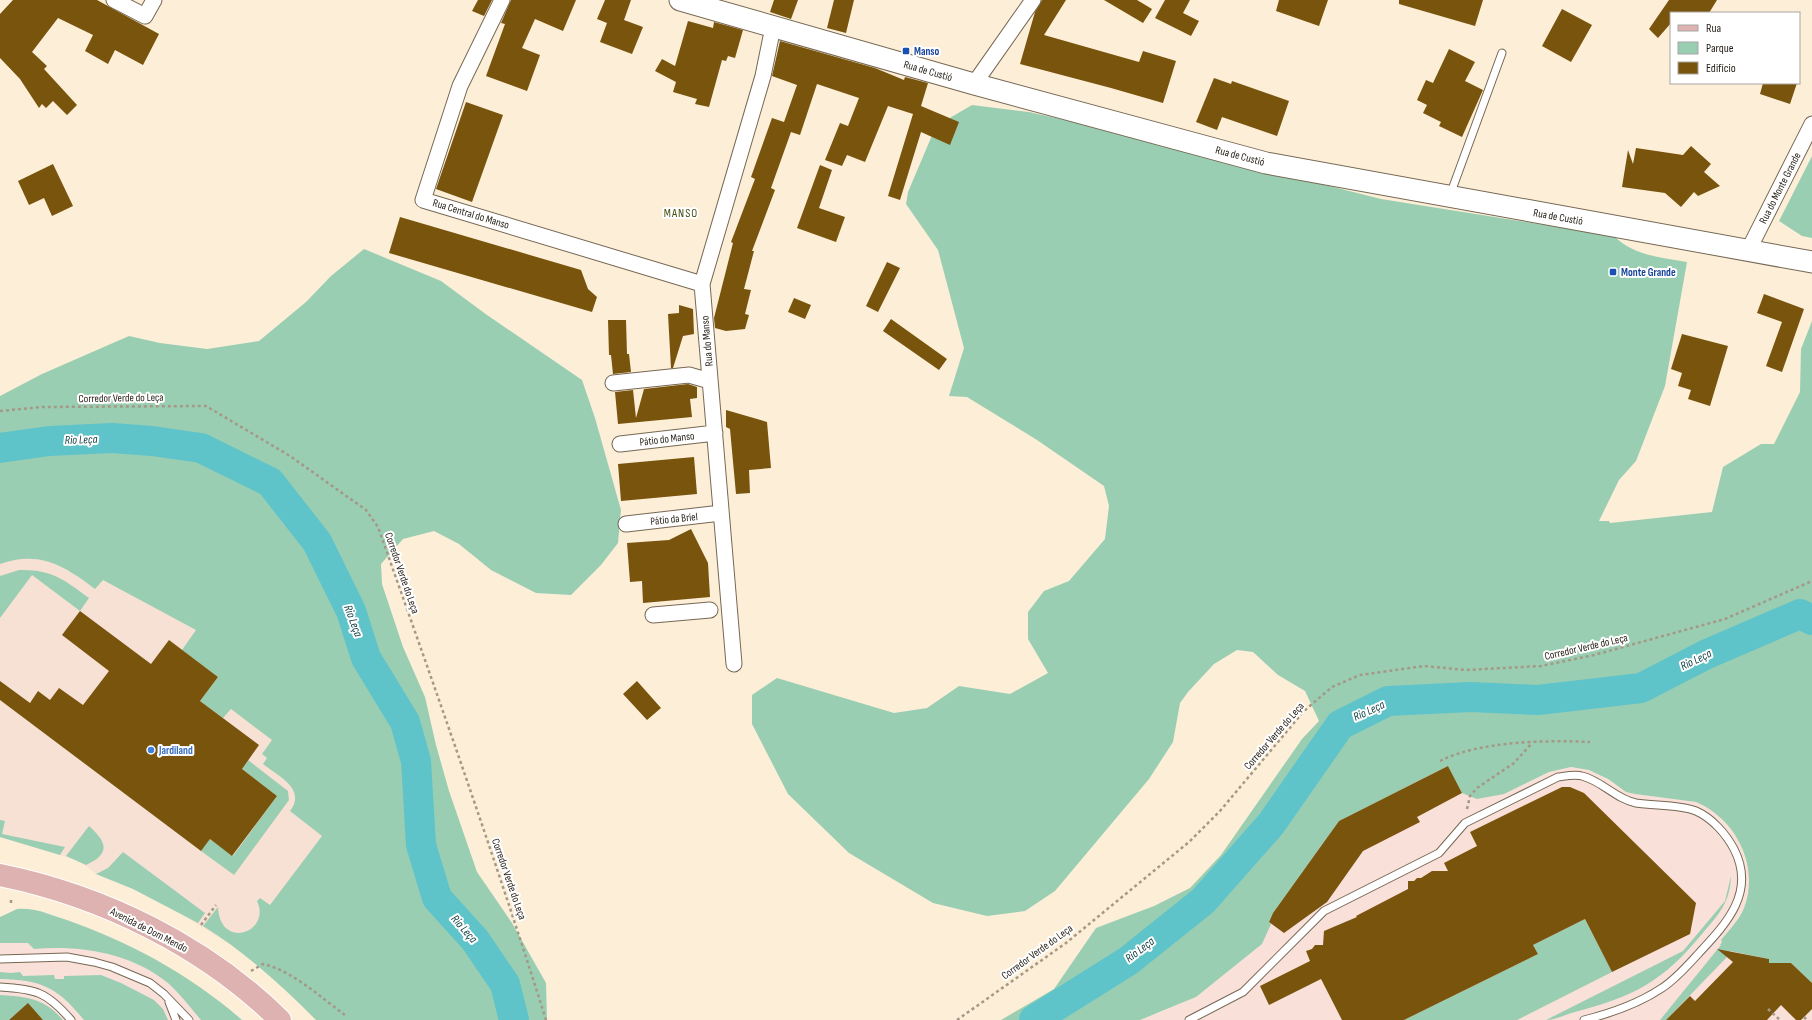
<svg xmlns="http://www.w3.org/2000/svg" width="1812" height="1020" viewBox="0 0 1812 1020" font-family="'Sofia Sans Condensed',sans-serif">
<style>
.commercial{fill:#f7e1d4}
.industrial{fill:#f9e0d9}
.green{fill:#9aceb2}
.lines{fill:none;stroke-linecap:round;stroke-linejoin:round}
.river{stroke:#5fc3ca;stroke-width:30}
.building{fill:#78540d}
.lane-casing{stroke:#766854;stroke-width:9}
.street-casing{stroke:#766854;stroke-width:17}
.secondary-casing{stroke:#766854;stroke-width:23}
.primary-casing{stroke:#fff;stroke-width:24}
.path{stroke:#a49887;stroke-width:2.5;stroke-dasharray:3 3;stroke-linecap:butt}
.lane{stroke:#fff;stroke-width:7}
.street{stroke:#fff;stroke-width:15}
.secondary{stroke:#fff;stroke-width:21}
.primary{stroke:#deb2b0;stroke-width:22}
.transit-dot{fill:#1a4fb4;stroke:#fff;stroke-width:1.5}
.shop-dot{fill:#3f7fe0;stroke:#fff;stroke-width:1.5}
.labels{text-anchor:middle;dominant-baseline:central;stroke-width:4;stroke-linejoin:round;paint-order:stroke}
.transit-label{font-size:11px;font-weight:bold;fill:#164399;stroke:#fff;text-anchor:start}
.street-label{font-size:11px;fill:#241e16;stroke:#fff}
.shop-label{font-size:11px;font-weight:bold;fill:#366cbe;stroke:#fff;text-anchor:start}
.neighbourhood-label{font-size:12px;letter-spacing:1px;fill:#454d12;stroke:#fff}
.water-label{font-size:12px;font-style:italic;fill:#134245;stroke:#fff}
</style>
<rect width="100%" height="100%" fill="#fdeed7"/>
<path class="commercial" d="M38 533 225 632 345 818 238 949 168 906 133 889 96 874 80 861 0 837V540Z"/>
<path class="industrial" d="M1448 766 1462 793 1504 794 1558 768 1581 767 1599 774 1626 792 1635 794 1696 802 1714 811 1740 841 1749 873V887L1744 908 1733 925 1721 940 1723 942 1720 944 1812 960V1020H1107L1159 1013 1196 997 1262 944 1273 913 1339 821Z
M13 917 149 965 221 1020H0V929Z"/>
<path class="green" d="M972 105 1029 112 1100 128 1381 199 1614 236C1634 256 1660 257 1687 262L1665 386 1636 461 1619 480 1599 521H1609L1610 523 1712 512 1723 467 1761 444H1774L1800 392 1801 349 1812 321V983L1791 963H1769V959L1730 951 1726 956 1727 957 1666 1020H1660L1721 945H1720L1722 942 1721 940C1729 930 1739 920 1744 908 1760 866 1736 819 1696 802L1635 794 1626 792 1608 779 1589 770 1571 767 1549 772 1504 794 1477 799 1462 793 1448 766 1339 821 1273 913 1269 922 1271 924 1262 944 1196 997 1140 1020H1001L1054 989 1096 928 1154 906 1190 888 1221 855 1302 739 1319 721 1305 691 1278 675 1253 652 1237 650 1214 664 1188 692 1180 703 1173 742 1149 779 1055 891 1025 911 987 916 933 903 849 853 788 794 752 724V695L777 678 894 713 927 708 959 686 1010 694 1048 673 1028 639V612L1044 591 1069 581 1105 539 1109 506 1104 486 1037 440 967 397 949 396 964 348 938 250 906 204 908 192 936 126Z
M1812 156V238L1802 236 1779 221Z
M364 249 441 281 487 315 582 380 595 418 621 510 618 543 601 565 571 595 536 593 491 570 459 544 434 531 403 539 381 564 382 584 403 647 425 697 436 745 449 791 477 872 512 923 546 983 547 1020H316C281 985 245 952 203 926L218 907C220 951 272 932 257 901L260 898 270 905 322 836 290 811C307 789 278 776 263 764L267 758 262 754 272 740 231 709 223 718 200 701 218 677 182 650 196 630 103 580 95 589C65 566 39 550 0 564V396L42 374 129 336 160 343 207 349 259 341 306 302 331 276Z
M19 570C51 569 65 580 89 598L80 611 32 575 0 618V576Z
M248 760 288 791 289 800 234 875 201 851 210 839 233 856 277 796 242 769Z
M0 820 5 821 2 834 65 847 60 855 0 837Z
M89 826C107 842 111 854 86 865L66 856Z
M123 852 205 913 198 923 133 889 96 874 108 868Z
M1731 876C1730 903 1719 914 1702 934 1662 982 1635 996 1575 1012 1566 1014 1556 1020 1546 1020L1683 951 1725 901Z
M17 909C33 907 49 914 64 919 128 941 191 975 242 1020H201C191 1008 180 994 168 983 131 953 81 945 34 949L28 943H0V917Z
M1585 919 1612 972 1517 1020H1404L1538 954 1533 945Z
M0 972 11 973 20 972 23 976 54 975 55 979H64V976L101 975 121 983 154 1000 163 1009 168 1020H84C57 987 42 980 0 979Z
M0 995C28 997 44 998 63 1020H43L28 1004 9 1020H0Z"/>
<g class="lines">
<path class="river" d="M0 448 49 441 112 438 152 441 201 448 270 482 317 542 351 611 366 658 405 722 416 761 421 845 437 898 475 940 505 984 514 1020
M1034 1020 1128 961 1203 901 1271 824 1340 725 1388 701 1471 697 1538 700 1641 688 1707 654 1800 614 1812 620"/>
</g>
<path class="building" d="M13 0H97L159 34 143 65 115 50 108 64 85 51 93 35 58 18 32 52 47 66 44 69 77 105 67 115 53 101 46 108 42 104 39 108 20 79 0 58V14Z
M478 0H492L484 16 472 11Z
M511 0H576L563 31 535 19 522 48 540 55 527 91 486 76 505 24 501 23Z
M605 0H631L624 20 643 27 632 54 600 42 607 23 597 19Z
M774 0H798L791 19 770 12Z
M834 0H854L846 33 827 28Z
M1042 0H1066L1044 35 1139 62 1143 51 1176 61 1163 103 1111 88 1020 64 1035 12Z
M1104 0H1137L1152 9 1143 23Z
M1165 0H1190L1183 13 1199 21 1191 36 1155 18Z
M1279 0H1328L1319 26 1276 11Z
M1399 0H1483L1475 26 1399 4Z
M1669 0H1717L1709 13H1671V23L1658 38 1649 29Z
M1562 9 1592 25 1571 62 1542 46Z
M688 21 713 28 714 22 743 30 735 58 728 56 726 61 722 60 709 107 695 104 697 99 673 92 676 82 655 71 662 59 675 66Z
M780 41 875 68 904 80 905 77 928 83 921 106 959 122 950 145 921 132 900 200 888 196 913 114 888 106 865 162 847 155 842 166 825 160 840 123 848 126 859 98 817 84 800 135 791 132 771 188 775 190 752 251H754L744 289 751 290 745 314 749 315 745 329 726 331 715 328 714 318 733 243 731 242 755 179 751 177 772 118 784 122 797 85 772 76Z
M1449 49 1475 62 1465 81 1483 90 1462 137 1439 126 1441 122 1423 113 1427 105 1417 100 1426 80 1433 83Z
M1214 78 1231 84 1232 81 1289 101 1277 136 1222 117 1217 130 1196 122Z
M1763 83H1797L1790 104 1760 94Z
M466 102 503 115 472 202 436 189Z
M1691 146 1711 164 1704 172 1720 186 1698 196 1694 192 1681 207 1665 193 1622 187 1628 150 1633 164 1636 148 1683 155Z
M53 164 73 206 52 216 44 198 29 205 18 181Z
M820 165 832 170 819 208 845 217 836 242 797 228Z
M400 217 581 270 588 289 597 297 592 312 389 253Z
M887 262 900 268 878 312 866 306Z
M1764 294 1804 309 1782 372 1766 366 1782 322 1757 313Z
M794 298 811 305 805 319 788 312Z
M679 305 693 309 694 334 683 336 673 368H671L668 314 679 313Z
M891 319 947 359 939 370 883 331Z
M608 320H626L627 354H629L631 372 613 374 611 355H609Z
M1682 334 1728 346 1710 406 1688 399 1691 390 1678 386 1682 373 1671 369Z
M688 384 697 387V398L690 399 692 417 618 424 615 392 633 390 636 418 644 389Z
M726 410 767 422 771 468 749 470 750 493 736 494 730 429 726 427Z
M694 457 697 494 621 501 618 464Z
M691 529 708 563 710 597 643 603 642 581 630 582 627 543 669 540Z
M80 611 151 664 169 640 218 677 200 701 259 745 242 769 277 796 232 856 210 839 201 851 0 700V681L30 703 38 691 50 700 59 688 83 705 109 671 62 635Z
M637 681 661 708 647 720 623 694Z
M1448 766 1462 793 1417 817 1420 822 1363 851 1327 902 1284 933 1269 922 1273 913 1339 821Z
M1562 787H1570L1584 793 1696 903 1690 934 1612 972 1585 919 1533 945 1538 954 1404 1020H1342L1321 979 1269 1005 1260 986 1310 961 1306 951 1312 949 1315 945H1323L1324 931 1357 917 1356 916 1408 889V881H1414L1417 878H1421L1432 871H1448L1444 863 1477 846 1470 832Z
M1717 949 1769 959V963H1791L1812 983V1009L1801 1020H1796L1781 1005 1767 1020H1666L1690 996 1695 1001 1733 962Z
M28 1003 43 1020H9Z"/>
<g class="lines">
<defs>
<path id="lane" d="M1450 195 1502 53
M0 959 67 957 94 962 112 967 150 983 164 994 189 1020
M0 987C36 989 47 992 71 1020
M169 1002 176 1020
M1189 1020 1243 992 1324 911 1439 853 1465 823 1558 777C1566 776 1575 774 1582 776 1602 781 1616 799 1636 803 1654 806 1679 804 1696 811 1712 818 1726 834 1734 849 1756 892 1727 923 1699 953 1688 965 1676 979 1662 988 1638 1004 1612 1013 1584 1020"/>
<path id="street" d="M114 0 145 16 154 0
M502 0 460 86 423 200 702 284
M974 84 1033 0
M1748 251 1812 124
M613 383 689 375 710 381
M620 444 715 433
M626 524 721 513
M653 615 710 610
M734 664 702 284 763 76 773 27"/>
<path id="secondary" d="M680 0 974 84 1266 163 1812 262"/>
<path id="primary" d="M0 875C103 896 205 946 280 1020"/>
</defs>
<use href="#lane" class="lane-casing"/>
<use href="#street" class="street-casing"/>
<use href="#secondary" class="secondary-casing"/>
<use href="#primary" class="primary-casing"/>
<path class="path" d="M0 411 42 407 206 406 290 456 366 510 378 527C436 691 494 854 546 1020
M1440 761C1479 741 1546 740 1590 742
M1467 809 1470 796 1477 788 1514 763 1532 743
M11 903V898
M201 925 216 905
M251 971 263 964C293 971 320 997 345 1015
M1768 1009 1780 1020
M1804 1017 1807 1020
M957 1020 1066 943 1189 842 1220 811 1304 711 1332 687 1360 675 1424 666 1466 670 1541 666 1594 655 1725 619 1812 581"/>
<use href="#lane" class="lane"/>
<use href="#street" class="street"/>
<use href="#secondary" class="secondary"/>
<use href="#primary" class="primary"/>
</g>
<g class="transit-dot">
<rect x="902" y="47" width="8" height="8" rx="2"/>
<rect x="1609" y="268" width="8" height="8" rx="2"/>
</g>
<circle class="shop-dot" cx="151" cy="750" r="4"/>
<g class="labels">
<g class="transit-label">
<text x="914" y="51">Manso</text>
<text x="1621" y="272">Monte Grande</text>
</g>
<g class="street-label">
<text transform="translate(928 71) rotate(16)">Rua de Custió</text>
<text transform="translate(1240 156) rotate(15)">Rua de Custió</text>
<text transform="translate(1780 188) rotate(-63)">Rua do Monte Grande</text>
<text transform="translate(471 214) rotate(17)">Rua Central do Manso</text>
<text transform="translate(1558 217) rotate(10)">Rua de Custió</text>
<text transform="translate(707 341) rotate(-95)">Rua do Manso</text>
<text transform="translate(121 398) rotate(-1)">Corredor Verde do Leça</text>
<text transform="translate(667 439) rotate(-7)">Pátio do Manso</text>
<text transform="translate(674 519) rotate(-6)">Pátio da Briel</text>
<text transform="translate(402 573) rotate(71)">Corredor Verde do Leça</text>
<text transform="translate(1586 647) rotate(-13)">Corredor Verde do Leça</text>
<text transform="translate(1274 736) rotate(-49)">Corredor Verde do Leça</text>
<text transform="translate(509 879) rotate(71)">Corredor Verde do Leça</text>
<text transform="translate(149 930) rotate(27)">Avenida de Dom Mendo</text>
<text transform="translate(1037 952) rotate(-36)">Corredor Verde do Leça</text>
</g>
<g class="shop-label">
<text x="159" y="750">Jardiland</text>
</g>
<g class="neighbourhood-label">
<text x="681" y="213">MANSO</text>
</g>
<g class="water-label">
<text transform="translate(81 440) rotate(-2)">Rio Leça</text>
<text transform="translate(353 621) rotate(70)">Rio Leça</text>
<text transform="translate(1696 660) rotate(-26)">Rio Leça</text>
<text transform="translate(1369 711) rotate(-25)">Rio Leça</text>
<text transform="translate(464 929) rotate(49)">Rio Leça</text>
<text transform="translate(1140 950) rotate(-37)">Rio Leça</text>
</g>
</g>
<rect x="1670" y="12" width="130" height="72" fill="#ffffff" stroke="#a7a5a2"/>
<rect x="1678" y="25" width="20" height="6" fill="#deb2b0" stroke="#a7a5a2"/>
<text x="1706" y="32" font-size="12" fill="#241e16">Rua</text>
<rect x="1678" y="42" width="20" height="12" fill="#9aceb2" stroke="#a7a5a2"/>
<text x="1706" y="52" font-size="12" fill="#241e16">Parque</text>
<rect x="1678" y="62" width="20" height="12" fill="#78540d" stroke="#a7a5a2"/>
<text x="1706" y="72" font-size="12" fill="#241e16">Edifício</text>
</svg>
